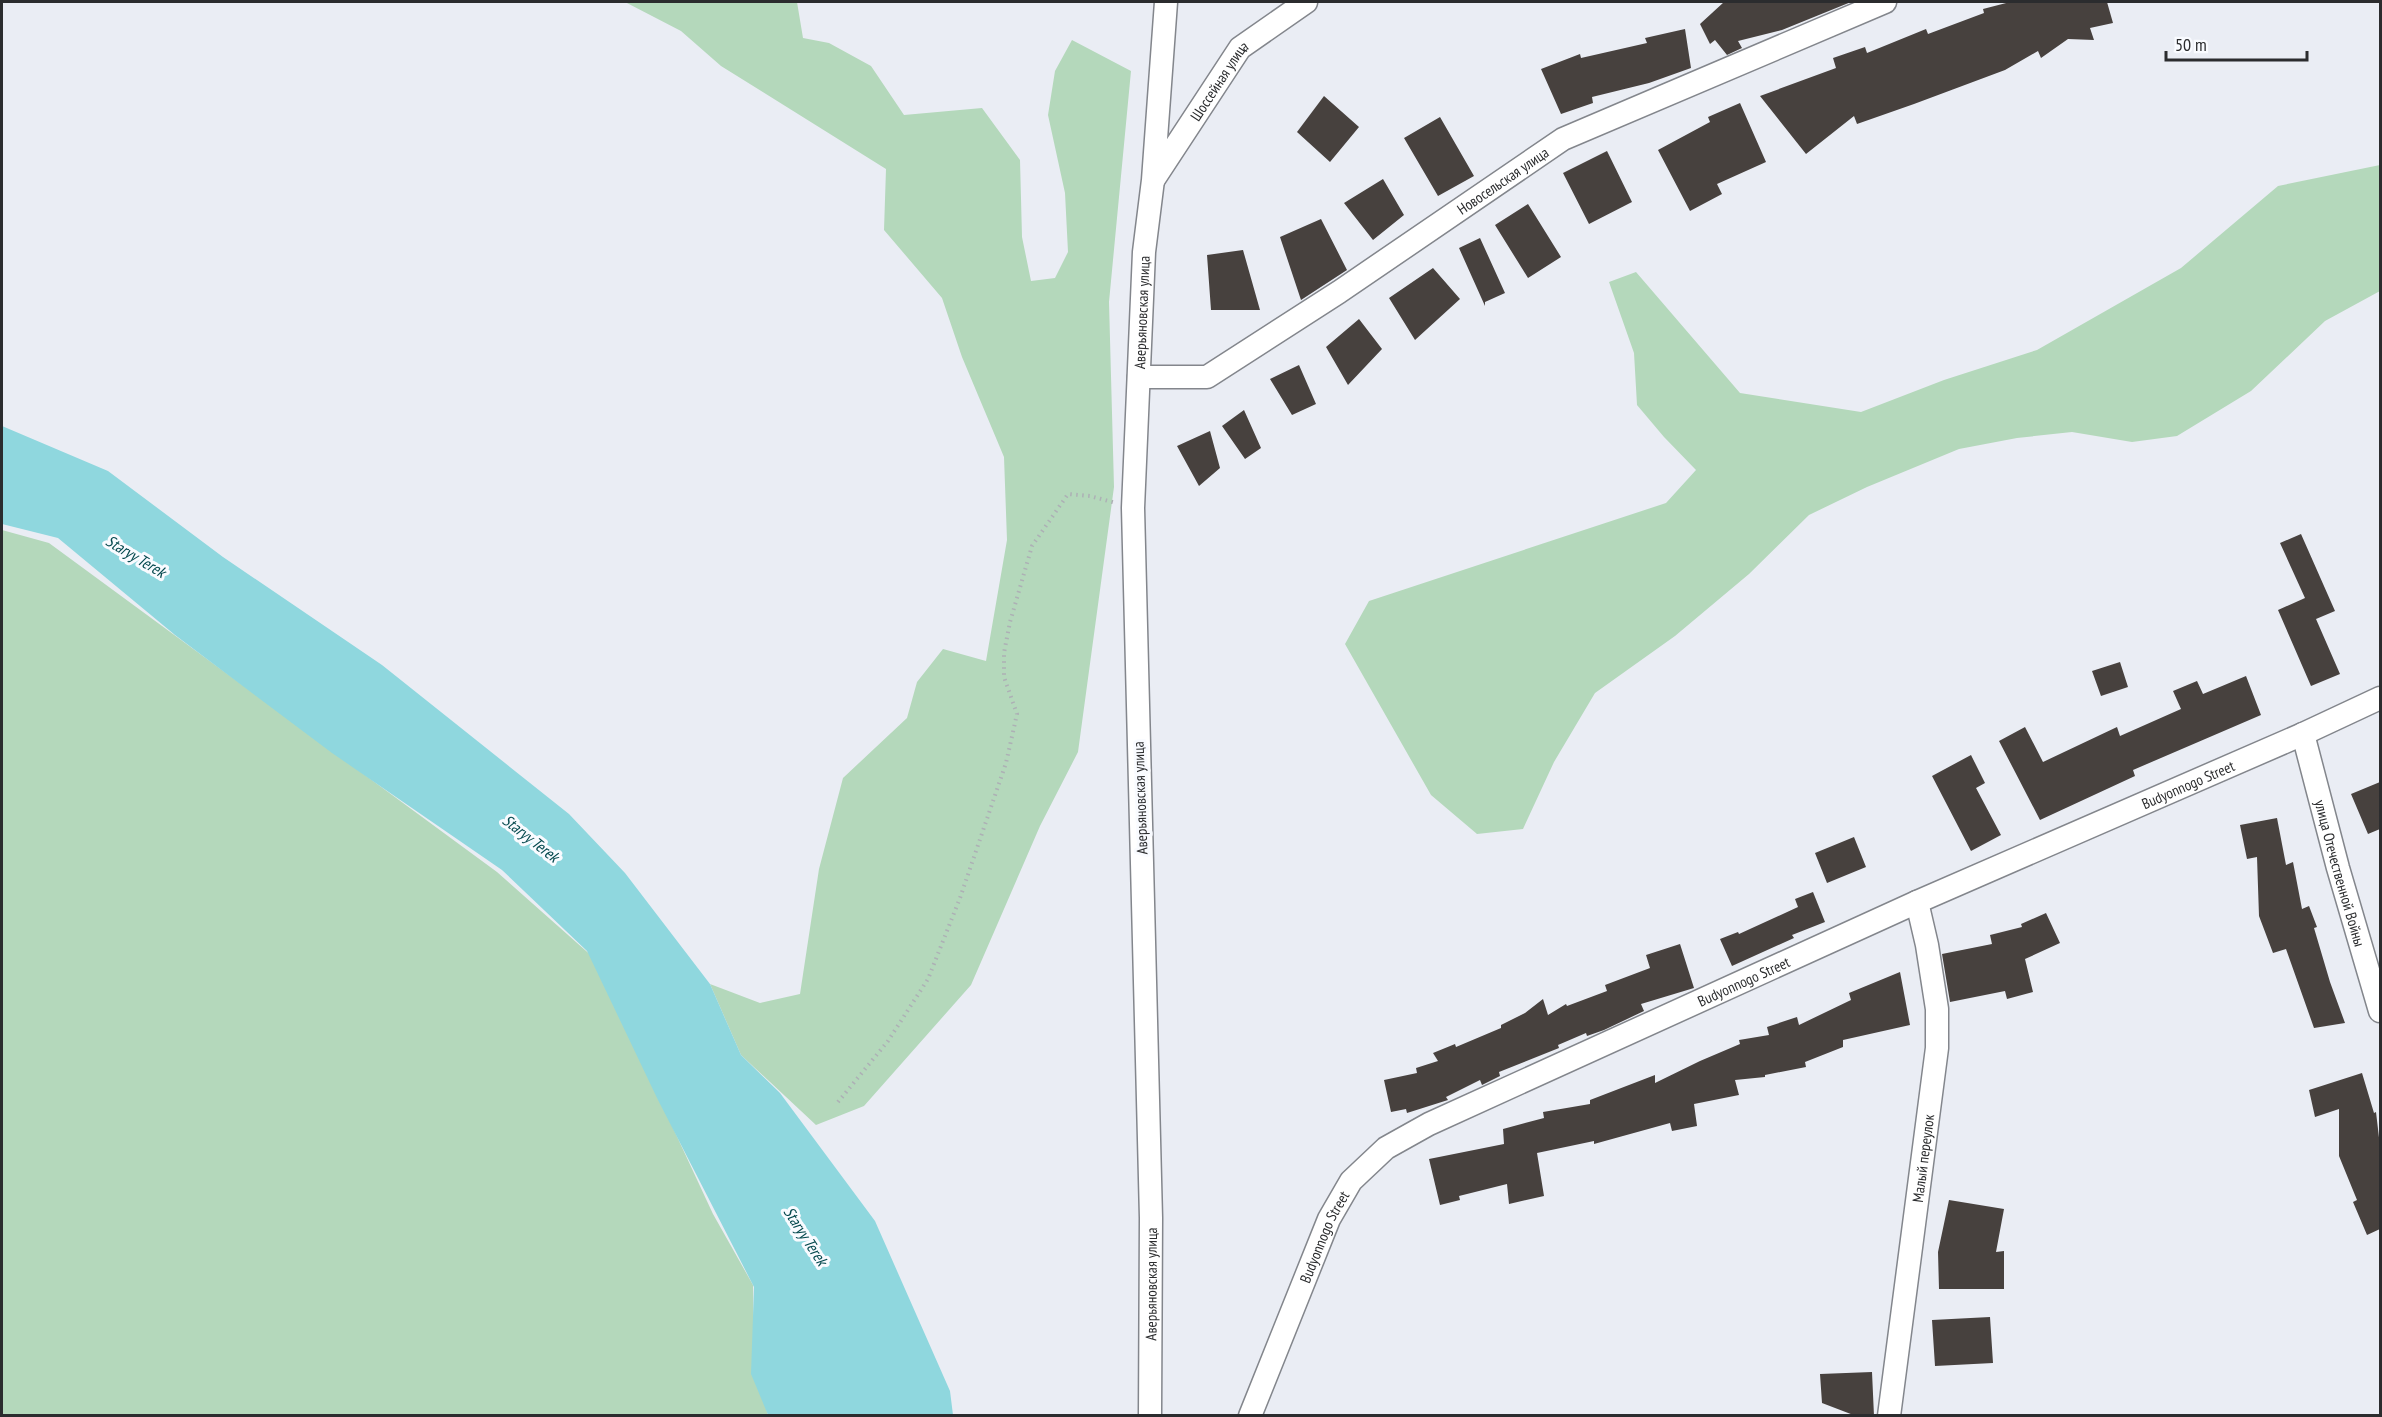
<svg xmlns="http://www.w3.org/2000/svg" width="2382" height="1417" viewBox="0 0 2382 1417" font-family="'PT Sans Narrow',sans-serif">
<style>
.green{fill:#b4d8bb}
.water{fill:#8fd7de}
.building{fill:#47413e}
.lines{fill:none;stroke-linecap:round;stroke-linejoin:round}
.minor-casing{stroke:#83868c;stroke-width:25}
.path{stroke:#adb0b5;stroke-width:4;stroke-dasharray:1.5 4.5;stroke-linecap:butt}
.minor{stroke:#fff;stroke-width:22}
.labels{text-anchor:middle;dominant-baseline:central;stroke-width:6;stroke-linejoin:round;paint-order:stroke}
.street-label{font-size:15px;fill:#2b2c2e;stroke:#f9fbff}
.water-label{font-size:16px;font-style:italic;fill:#064a4f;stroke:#f9fbff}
</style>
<rect width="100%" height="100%" fill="#eaedf4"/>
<path class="green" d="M625 2H797L803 38 829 43 871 66 904 115 982 108 1020 160 1022 237 1031 281 1055 278 1068 252 1065 193 1048 115 1055 71 1072 40 1131 71 1109 302 1114 487 1078 752 1040 826 971 985 864 1106 816 1125 741 1055 710 984 760 1003 800 994 819 869 843 778 907 718 917 682 943 649 986 661 1007 540 1004 457 962 357 942 298 884 230 886 169 721 66 681 31Z
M2380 165V291L2325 321 2251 391 2177 436 2132 442 2072 432 2017 438 1959 449 1867 487 1809 515 1749 574 1675 636 1595 693 1554 762 1523 829 1477 834 1431 795 1345 644 1369 601 1666 503 1696 470 1664 437 1637 405 1634 353 1609 282 1636 272 1740 393 1861 412 1944 380 2037 350 2181 268 2278 186Z
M2 530 49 543 497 872 594 958 713 1214 753 1285 754 1371 768 1415H2Z"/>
<path class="water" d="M2 426 108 471 223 557 382 665 569 814 625 873 710 984 741 1055 780 1093 875 1221 950 1391 953 1415H768L751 1374 754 1287 658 1100 587 951 502 870 332 753 175 635 58 538 2 524Z"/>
<path class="building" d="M1724 2H1851L1782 30 1738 41 1742 48 1727 55 1715 40 1710 44 1700 24Z
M2010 2H2107L2113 23 2090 28 2094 40 2068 39 2041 58 2038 51 2005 70 1914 104 1857 124 1854 116 1806 154 1760 96 1836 68 1833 58 1865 47 1867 53 1926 29 1928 34 1984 13 1983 9Z
M1685 29 1691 68 1649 83 1592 97 1593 103 1561 114 1541 69 1580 54 1581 58 1647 43 1645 38Z
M1324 96 1359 127 1330 162 1297 132Z
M1740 103 1766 162 1717 184 1722 194 1690 211 1658 150 1710 122 1708 117Z
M1440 117 1474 176 1438 196 1404 138Z
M1607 151 1632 202 1589 224 1563 173Z
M1383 179 1404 215 1373 240 1344 203Z
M1528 204 1561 257 1528 278 1495 225Z
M1321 219 1347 270 1301 300 1280 237Z
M1480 238 1505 293 1485 302V306L1459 248Z
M1243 250 1260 310H1211L1207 255Z
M1433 268 1460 299 1415 340 1389 298Z
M1359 319 1382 349 1348 385 1326 347Z
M1299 365 1316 404 1292 415 1270 379Z
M1244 410 1261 448 1245 459 1222 426Z
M1210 431 1220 468 1199 486 1177 446Z
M2301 534 2335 611 2316 619 2340 674 2311 686 2278 610 2305 598 2280 543Z
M2120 662 2128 687 2101 696 2092 671Z
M2246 676 2261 715 2133 770 2135 776 2040 820 1999 741 2025 727 2043 762 2117 727 2120 736 2181 709 2173 691 2197 681 2203 694Z
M1971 755 1985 783 1976 788 2001 835 1971 851 1932 776Z
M2380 782V829L2368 834 2351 794Z
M2277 818 2286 865 2293 862 2302 909 2309 906 2317 927 2314 928 2330 982 2345 1023 2314 1028 2286 949 2273 953 2259 916 2257 857 2247 859 2240 825Z
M1854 837 1866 867 1827 883 1815 853Z
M1813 892 1825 922 1792 935 1794 938 1732 966 1720 939 1738 932 1739 934 1798 907 1795 899Z
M2046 913 2060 943 2025 959 2033 992 2007 999 2005 991 1950 1002 1942 954 1992 944 1990 935 2022 927 2021 924Z
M1680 944 1694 988 1641 1004 1644 1011 1604 1030 1587 1036 1586 1033 1558 1045 1559 1048 1499 1072 1500 1076 1482 1085 1480 1080 1446 1097 1448 1100 1407 1113 1406 1109 1391 1112 1384 1080 1417 1073 1416 1068 1438 1061 1433 1053 1455 1044 1456 1047 1501 1028V1025L1525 1013 1543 999 1548 1015 1566 1004 1567 1006 1607 991 1605 985 1650 968 1646 955Z
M1900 972 1910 1025 1843 1040V1047L1805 1062 1806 1067 1765 1075V1077L1735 1080 1739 1095 1694 1104 1697 1126 1672 1131 1670 1123 1594 1144V1141L1537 1153 1544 1196 1509 1204 1507 1184 1459 1196 1460 1200 1440 1205 1429 1159 1504 1144 1503 1129 1544 1118 1543 1112 1590 1104V1100L1655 1075V1083L1700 1061 1740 1044 1739 1040 1769 1035 1767 1027 1797 1017 1799 1025 1851 1000 1849 993Z
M2362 1073 2374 1113 2376 1112 2380 1146V1229L2367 1235 2353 1202 2357 1200 2339 1156V1109L2315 1117 2309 1090Z
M1949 1200 2004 1209 1996 1252 2004 1251V1289H1939L1938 1252Z
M1990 1317 1993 1363 1935 1366 1932 1320Z
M1872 1372 1874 1416H1856L1822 1403 1820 1374Z"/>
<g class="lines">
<defs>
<g id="minor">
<path id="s1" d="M1154 179 1240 48 1306 2"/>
<path id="s2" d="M1139 377H1207L1339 292 1563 139 1885 2"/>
<path id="s3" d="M2303 734 2338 868 2380 1011"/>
<path id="s4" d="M1150 1416 1151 1218 1133 508 1144 252 1153 180 1166 2"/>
<path id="s5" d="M1250 1416 1329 1219 1351 1181 1386 1148 1429 1124 1917 902 2303 734 2380 698"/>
<path id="s6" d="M1889 1416 1937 1048V1009L1927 945 1917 902"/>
</g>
</defs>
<use href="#minor" class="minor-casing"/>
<path class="path" d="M838 1102 888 1041 928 979 960 898 1006 763 1017 714 1004 677V653L1010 622 1032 546 1068 494 1090 496 1116 503"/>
<use href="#minor" class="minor"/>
</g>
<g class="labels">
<g class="street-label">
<text stroke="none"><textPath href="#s1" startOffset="118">Шоссейная улица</textPath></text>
<text stroke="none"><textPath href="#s2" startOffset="423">Новосельская улица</textPath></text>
<text stroke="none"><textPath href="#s4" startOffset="1104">Аверьяновская улица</textPath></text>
<text stroke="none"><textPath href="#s5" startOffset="1185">Budyonnogo Street</textPath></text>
<text transform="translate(1140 798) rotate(-92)">Аверьяновская улица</text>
<text stroke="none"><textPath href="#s3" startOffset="144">улица Отечественной Войны</textPath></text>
<text stroke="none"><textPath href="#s5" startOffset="699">Budyonnogo Street</textPath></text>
<text stroke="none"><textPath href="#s6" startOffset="260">Малый переулок</textPath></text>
<text stroke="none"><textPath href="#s5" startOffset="194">Budyonnogo Street</textPath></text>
<text stroke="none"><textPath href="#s4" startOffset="132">Аверьяновская улица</textPath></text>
</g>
<g class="water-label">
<text transform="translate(136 556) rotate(31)">Staryy Terek</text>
<text transform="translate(531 838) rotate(38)">Staryy Terek</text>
<text transform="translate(806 1236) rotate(57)">Staryy Terek</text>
</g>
</g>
<rect width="2382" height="1417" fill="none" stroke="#2b2c2e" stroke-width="6"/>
<path d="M2166 51v9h141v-9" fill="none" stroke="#2b2c2e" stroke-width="3"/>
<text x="2175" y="51" font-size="18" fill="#2b2c2e" stroke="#f9fbff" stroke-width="4.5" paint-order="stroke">50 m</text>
</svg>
